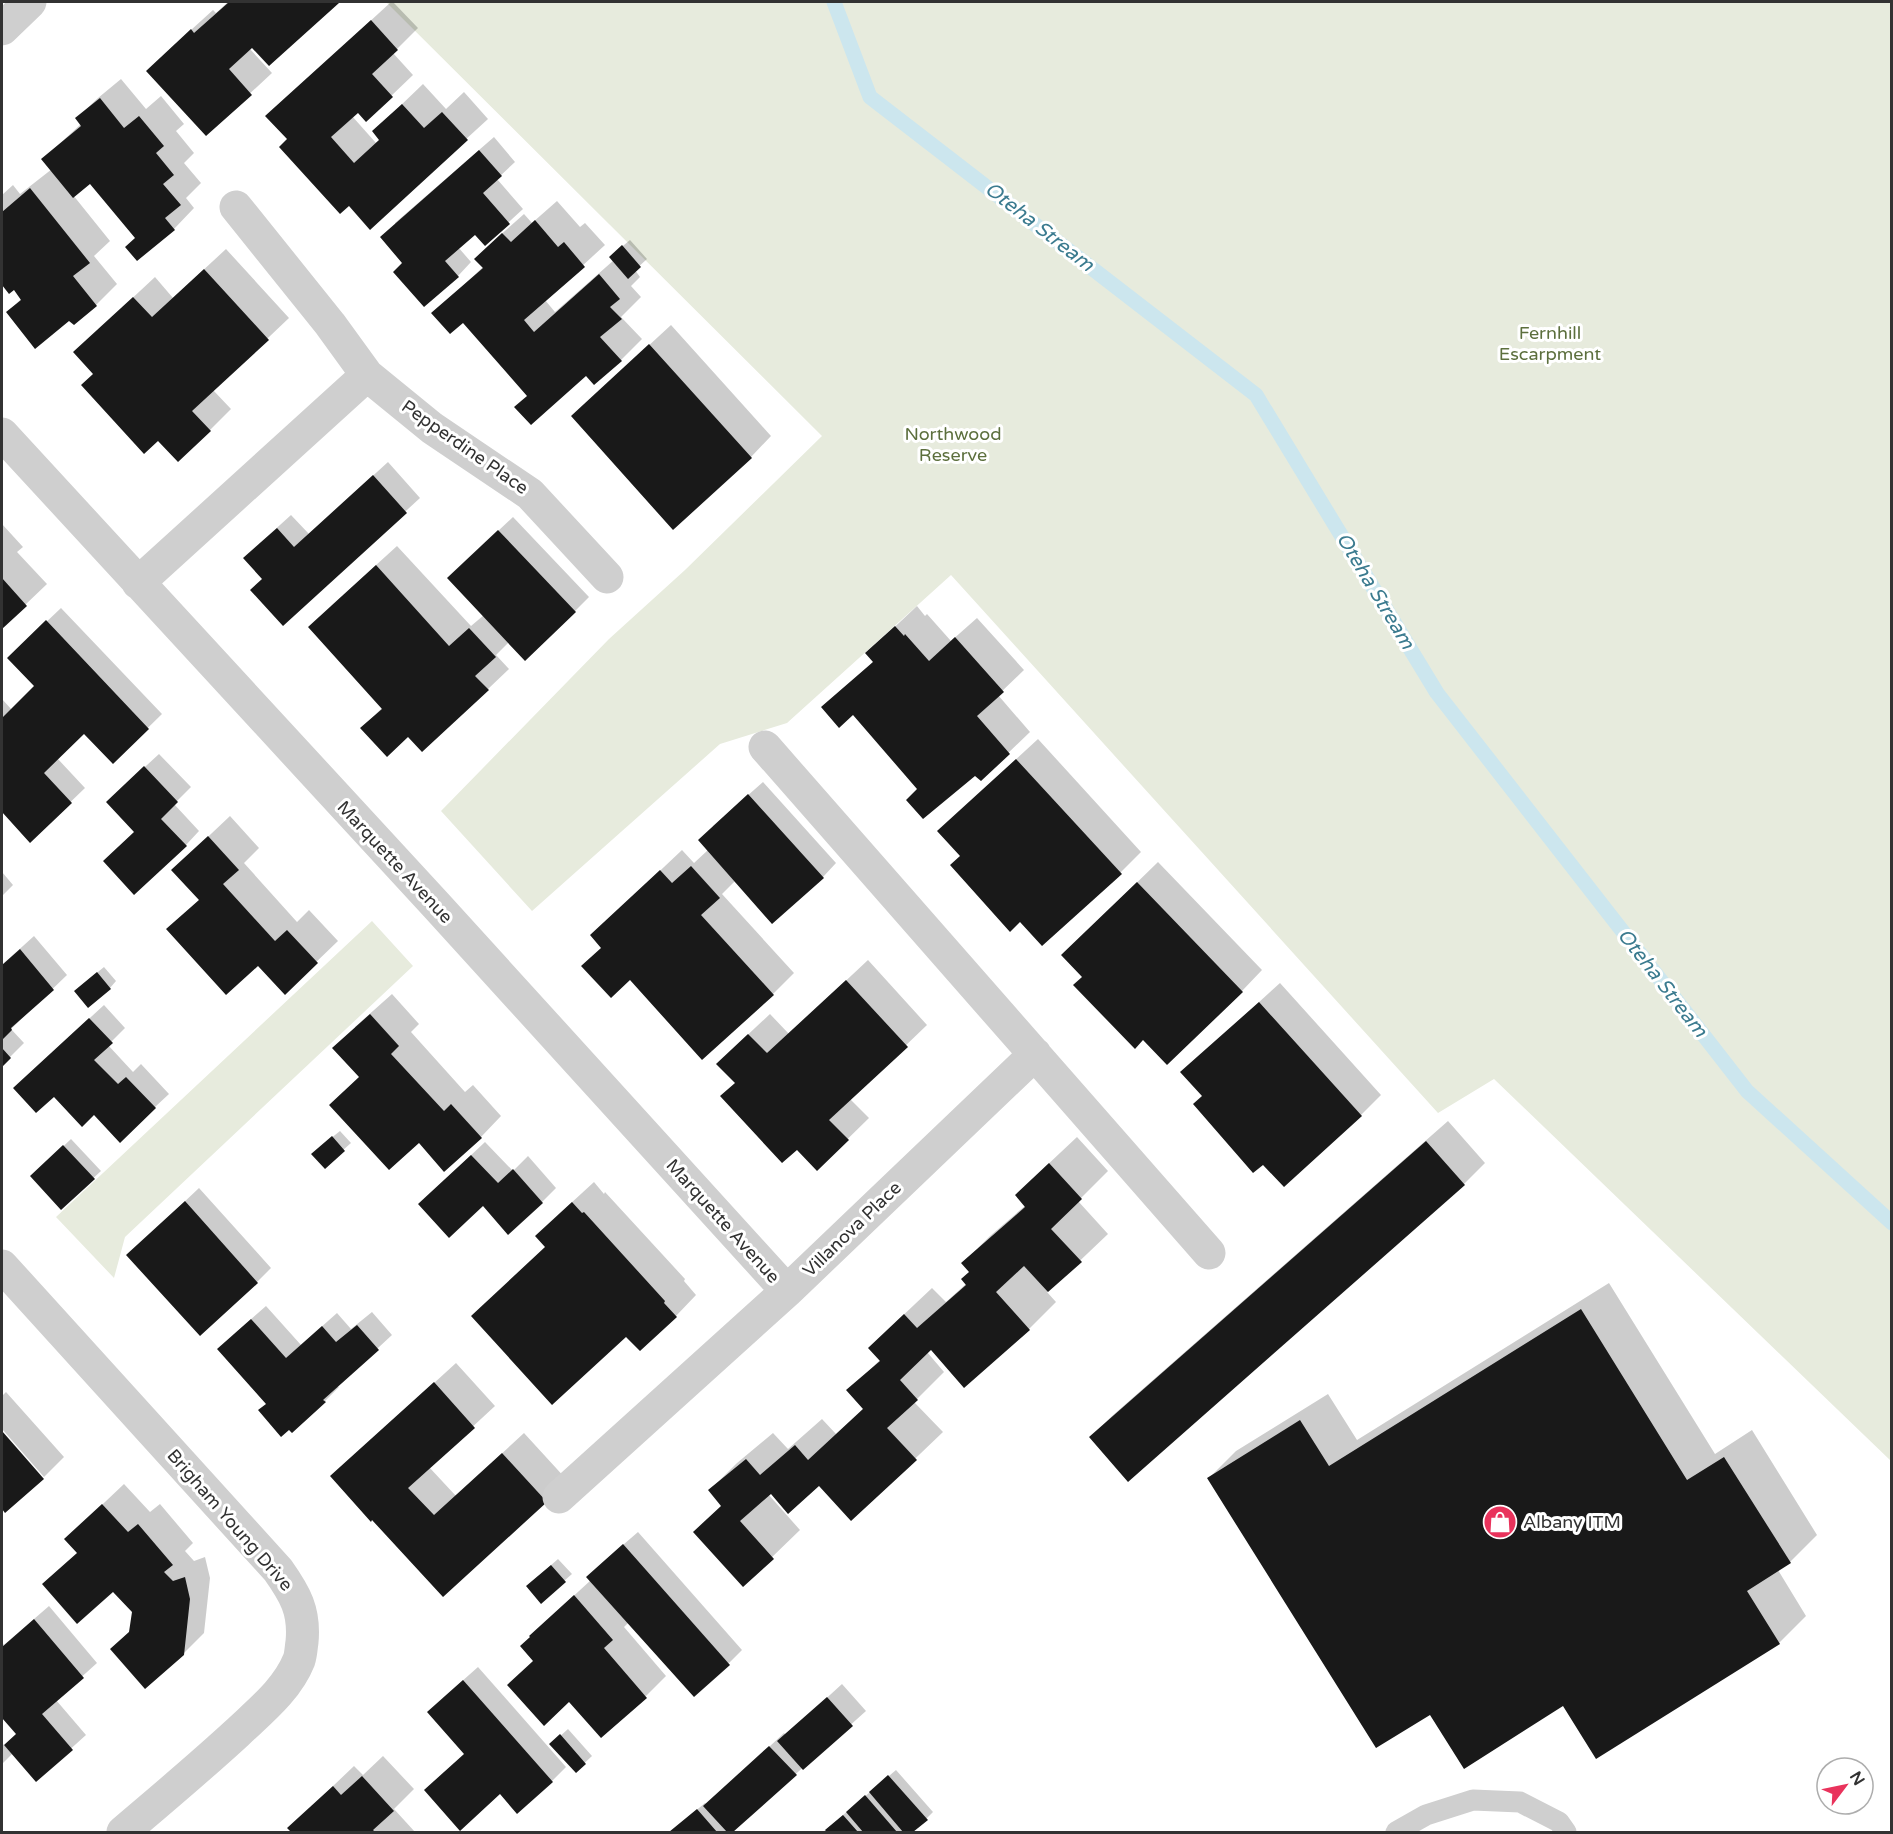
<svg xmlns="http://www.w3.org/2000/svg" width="1893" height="1834" viewBox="0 0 1893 1834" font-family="'Varela Round',sans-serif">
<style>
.green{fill:#e7ebdd}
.shadow{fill:#0003}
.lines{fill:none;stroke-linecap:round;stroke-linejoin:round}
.stream{stroke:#cce6ee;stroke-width:15}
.building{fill:#191919}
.lane{stroke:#cfcfcf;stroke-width:21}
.street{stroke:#cfcfcf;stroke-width:33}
.labels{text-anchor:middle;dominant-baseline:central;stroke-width:6;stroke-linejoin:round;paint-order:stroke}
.park-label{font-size:18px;fill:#5c6f3d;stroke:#fff}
.street-label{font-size:18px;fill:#323232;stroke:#fff}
.poi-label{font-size:18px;fill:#323232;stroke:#fff;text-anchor:start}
.water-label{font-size:20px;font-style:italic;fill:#3b7b8f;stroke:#fff}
</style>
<rect width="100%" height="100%" fill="#fff"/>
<path class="green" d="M386 2H1891V1461L1494 1079 1438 1113 951 575 787 723 720 744 532 911 441 811 609 639 685 570 822 436Z
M372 921 413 966 125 1237 114 1278 56 1217Z"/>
<path class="shadow" d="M228 2H338L269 64 252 46 249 48 272 73 206 134 169 50 213 10 216 13Z
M391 2H393L418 28 393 53 413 75 366 120 358 111 352 116 376 143 381 139 374 131 423 84 446 109 464 92 488 119 370 227 267 116Z
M121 79 146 109 161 96 184 124 176 131 194 153 184 163 201 183 186 198 194 208 174 229 136 238 90 181 73 195 110 241 94 256 117 284 96 305 69 319 8 312 22 298 14 288 9 292 2 282V195L13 185 20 194 52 169 43 159 81 124 77 118 98 98Z
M494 137 515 162 497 179 523 209 485 244 475 233 458 247 471 262 458 276 404 263 395 223Z
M557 201 580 227 585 223 605 245 545 300 555 312 614 260 618 250 630 240 647 259 635 270 640 277 631 286 641 297 621 317 642 339 621 360 528 395 463 320 434 313 483 267 497 238 524 214 532 223Z
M226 249 289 318 213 390 231 409 210 430 158 439 95 374 96 332 155 277 173 298Z
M671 325 771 436 751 457 594 396Z
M388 462 420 498 283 624 264 579 259 544 291 515 309 534Z
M513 517 589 597 575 611 509 642 496 655 509 669 488 689 408 735 362 728 383 707 331 606 397 546 471 626 484 615 463 564Z
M2 524 23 547 17 552 47 584 2 627Z
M917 606 925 616 927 614 951 641 977 618 1024 670 998 695 1030 732 981 779 975 773 919 789 854 713 824 707 874 661 867 653Z
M61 608 162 714 113 762 84 732 57 758 85 788 30 841 2 810V699L12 710 36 686 23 644Z
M1038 739 1141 852 1120 873 962 856 960 811Z
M159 754 191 787 174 804 199 831 186 845 136 832 122 788Z
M763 782 836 863 823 877 736 880 722 894 794 973 773 994 603 947 592 935 682 850 694 863 708 850 713 826Z
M230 816 259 848 244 863 297 922 309 910 338 941 285 992 258 964 168 929 200 899 194 850Z
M1158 862 1262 970 1242 991 1084 976V934Z
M2 872 13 885 2 896Z
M34 936 67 975 11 1029 24 1043 2 1065V965Z
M868 960 927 1025 850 1099 869 1118 817 1169 736 1083 739 1043 770 1014 789 1034Z
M104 967 116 981 110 988 82 985Z
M1280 983 1381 1095 1361 1115 1203 1096 1182 1072Z
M392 994 419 1024 411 1032 465 1092 473 1085 501 1116 481 1137 360 1077 355 1027Z
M104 1005 125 1028 108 1045 133 1072 141 1064 169 1094 155 1107 94 1113 54 1095 29 1074Z
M1448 1121 1485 1163 1464 1184 1128 1479 1091 1437 1112 1416Z
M340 1131 351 1143 325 1166 320 1147Z
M1077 1137 1108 1171 1078 1201 1108 1234 1047 1292 1056 1302 1029 1329 931 1348 927 1352 944 1372 914 1402 943 1432 852 1519 820 1484 771 1492 768 1494 800 1530 743 1585 722 1505 710 1490 737 1463 773 1433 788 1449 822 1419 836 1434 864 1408 849 1390 880 1360 897 1321 932 1288 946 1302 967 1283 971 1271 963 1263 990 1236 1026 1205 1044 1168Z
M71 1139 101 1171 61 1208 32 1176Z
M485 1142 513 1171 528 1156 556 1188 542 1202 483 1204 434 1190Z
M594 1182 604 1194 605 1192 685 1279 684 1281 696 1295 676 1316 547 1247 558 1215Z
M199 1188 271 1268 257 1282 128 1255Z
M1609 1283 1715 1454 1752 1430 1817 1535 1790 1562 1778 1570 1806 1616 1779 1643 1564 1704 1431 1712 1209 1478 1236 1451 1328 1394 1357 1440Z
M266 1306 301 1345 337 1313 351 1329 372 1312 392 1335 337 1386 339 1387 325 1401 292 1431 267 1404 233 1335Z
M456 1363 495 1406 429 1467 456 1496 524 1433 567 1480 443 1595 332 1476Z
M6 1392 64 1457 44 1477 2 1429V1396Z
M2 1434 42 1479 5 1511 2 1506Z
M124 1484 150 1512 160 1504 193 1543 185 1551 194 1561 205 1557 210 1578 204 1633 183 1654 112 1649 131 1630 133 1611 78 1552 87 1519Z
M638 1532 742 1650 729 1663 629 1622 624 1627 666 1676 646 1696 535 1660 531 1635 591 1580 602 1563Z
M558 1559 572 1574 541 1601 534 1580Z
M49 1606 97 1663 56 1700 86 1735 36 1780 13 1753 2 1764V1743L5 1746 17 1734 2 1716V1642L4 1645Z
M478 1667 566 1767 552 1781 466 1753 443 1698Z
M842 1684 866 1711 731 1832H670L705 1803 707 1805 784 1733 786 1735Z
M568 1729 592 1756 576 1771 558 1738Z
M383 1756 414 1789 394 1809 415 1832H293L289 1828 354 1766 363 1775Z
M896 1770 933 1812 926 1819 911 1832H823Z"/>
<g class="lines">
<path class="stream" d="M834 2 870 97 1256 395 1437 693 1747 1091 1892 1223"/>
</g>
<path class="building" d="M229 2H337L339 3 269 66 252 48 229 69 252 95 206 136 146 71 191 29 194 33Z
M371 20 398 50 372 74 393 97 366 122 358 113 331 137 354 163 379 140 372 131 402 104 424 128 442 112 468 140 370 230 349 206 340 214 279 147 287 139 265 116Z
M100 98 124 128 139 116 164 146 156 153 174 175 163 184 181 205 165 218 175 230 137 261 125 247 135 238 90 184 73 198 41 159 81 126 75 118Z
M479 150 502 176 483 193 510 224 485 246 475 235 445 261 459 277 424 307 393 272 402 263 380 237Z
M30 188 90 263 73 276 97 306 74 325 69 321 35 349 6 312 21 300 14 290 9 294 2 285V212Z
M535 220 558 247 564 242 585 267 524 320 534 332 599 274 620 299 610 307 622 319 600 337 622 361 594 385 586 376 531 425 514 407 527 396 463 323 450 334 431 313 483 268 474 259 502 233 511 242Z
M622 245 641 267 628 279 609 257Z
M204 269 269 340 192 411 211 431 178 462 158 441 144 454 81 385 93 374 73 352 133 297 152 317Z
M649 344 752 458 673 530 571 416Z
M373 475 407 513 283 626 250 590 262 579 243 558 277 528 294 547Z
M498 530 576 612 525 661 447 578Z
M376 565 449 646 469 628 496 657 475 676 489 690 422 752 408 737 387 757 360 728 382 709 308 627Z
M2 578 27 606 2 629Z
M46 620 149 729 113 764 84 734 44 773 72 803 30 843 2 812V718L34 686 7 658Z
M895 626 904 636 905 634 929 661 955 637 1004 692 977 716 1010 754 981 781 975 776 923 819 906 800 917 789 853 715 839 728 821 707 873 662 865 653Z
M1016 759 1122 874 1042 946 1020 922 1010 932 950 865 960 856 937 831Z
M144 766 178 802 161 819 187 846 134 895 103 861 134 832 106 802Z
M748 794 824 878 772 924 698 840Z
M208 836 239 870 223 884 275 941 287 930 318 963 285 995 258 966 226 995 166 929 199 900 171 870Z
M691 866 720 898 701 915 774 995 702 1060 630 980 611 998 581 966 601 948 590 935 660 870 672 883Z
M1137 882 1243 992 1167 1065 1143 1040 1135 1049 1073 985 1082 977 1061 955Z
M20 949 54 990 11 1028 12 1030 2 1040V965Z
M97 972 111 989 88 1008 74 991Z
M846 980 908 1047 829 1120 849 1140 817 1171 797 1150 782 1163 720 1096 735 1083 716 1064 748 1034 767 1053Z
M1259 1002 1362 1116 1284 1187 1263 1165 1253 1173 1193 1104 1202 1096 1180 1072Z
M370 1014 399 1046 391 1054 444 1111 451 1104 482 1138 444 1172 419 1143 389 1170 329 1105 359 1077 332 1048Z
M89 1018 113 1043 94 1060 118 1084 126 1077 156 1108 120 1143 94 1115 82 1127 54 1097 36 1113 13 1088Z
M2 1048 11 1058 2 1067Z
M332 1136 345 1151 325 1169 311 1154Z
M1426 1141 1465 1185 1128 1482 1089 1437Z
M63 1145 95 1179 61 1210 30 1176Z
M471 1155 498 1183 513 1169 543 1203 508 1235 483 1206 449 1238 418 1204Z
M1049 1163 1082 1199 1051 1229 1082 1262 1048 1292 1024 1266 996 1292 1030 1330 964 1388 931 1350 900 1380 918 1400 887 1428 917 1460 851 1521 819 1486 788 1514 771 1494 740 1521 774 1559 743 1587 693 1532 721 1506 708 1490 746 1459 760 1475 795 1445 808 1460 863 1409 846 1390 880 1361 868 1348 904 1314 917 1328 966 1285 961 1279 969 1272 961 1263 1025 1207 1015 1195Z
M185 1201 258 1283 200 1336 126 1255Z
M572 1202 582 1213 584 1212 665 1301 664 1303 677 1317 640 1351 626 1337 552 1405 471 1316 545 1247 535 1236Z
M1581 1309 1687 1480 1724 1457 1791 1563 1747 1591 1780 1644 1596 1759 1563 1706 1464 1769 1430 1715 1376 1748 1207 1478 1300 1420 1329 1466Z
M251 1319 286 1358 322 1326 336 1342 357 1325 379 1350 323 1400 326 1402 292 1433 289 1430 281 1437 258 1410 266 1404 217 1349Z
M434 1382 475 1428 408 1488 434 1515 502 1453 547 1502 443 1597 372 1520 371 1522 330 1476Z
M2 1431 44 1479 5 1513 2 1509Z
M102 1504 128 1532 138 1524 173 1565 164 1572 173 1581 185 1577 190 1599 184 1655 145 1689 110 1649 129 1632 132 1612 113 1592 77 1624 42 1584 77 1553 64 1539Z
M623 1544 730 1665 694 1697 586 1577Z
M551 1565 566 1582 541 1604 526 1586Z
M574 1595 613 1640 604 1648 647 1698 601 1738 569 1702 544 1726 507 1685 533 1661 520 1646 530 1637 529 1636Z
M34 1619 84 1678 42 1714 73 1750 36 1782 4 1745 16 1734 2 1718V1647Z
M463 1680 553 1782 517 1814 500 1794 460 1831 424 1790 464 1754 427 1712Z
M827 1697 853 1726 803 1770 777 1741Z
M560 1734 586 1764 576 1773 549 1744Z
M769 1746 797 1775 733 1832H727L703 1806Z
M888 1775 928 1820 913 1832H903L869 1792Z
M362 1776 394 1811 373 1830 375 1832H291L287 1828 333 1786 341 1795Z
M865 1795 897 1832H863L846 1812Z
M697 1809 717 1832H669Z
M843 1815 858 1832H827L825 1830Z"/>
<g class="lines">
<path class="lane" d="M1396 1832 1426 1815 1473 1800 1520 1802 1559 1822 1566 1832"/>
<path class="street" d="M2 29 30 2
M236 207 330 324 367 375 432 428 530 494 607 577
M2 434 436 905 787 1291
M138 583 367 375
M765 747 1209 1253
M2 1266 278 1570C295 1594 305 1611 302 1642 301 1648 301 1654 299 1660 287 1690 260 1711 237 1733 200 1767 161 1800 123 1832
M559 1497 787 1291 1035 1054"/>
</g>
<defs>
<symbol id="shop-disc" viewBox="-11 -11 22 22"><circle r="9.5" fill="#e9335c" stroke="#fff"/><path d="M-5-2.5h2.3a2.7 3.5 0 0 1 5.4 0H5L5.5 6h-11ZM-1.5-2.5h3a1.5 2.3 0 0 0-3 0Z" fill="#fff"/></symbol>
</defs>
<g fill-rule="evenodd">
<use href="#shop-disc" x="1481" y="1503" width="38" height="38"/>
</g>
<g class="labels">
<g class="park-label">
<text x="1550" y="333">Fernhill<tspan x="1550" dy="21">Escarpment</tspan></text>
<text x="953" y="434">Northwood<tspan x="953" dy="21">Reserve</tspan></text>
</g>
<g class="street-label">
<text transform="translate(465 447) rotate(35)">Pepperdine Place</text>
<text transform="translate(395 862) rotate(47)">Marquette Avenue</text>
<text transform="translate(723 1221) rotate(48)">Marquette Avenue</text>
<text transform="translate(852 1229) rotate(-44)">Villanova Place</text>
<text transform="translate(230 1520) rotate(49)">Brigham Young Drive</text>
</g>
<g class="poi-label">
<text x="1523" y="1522">Albany ITM</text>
</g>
<g class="water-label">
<text transform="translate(1039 227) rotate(38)">Oteha Stream</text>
<text transform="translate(1375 591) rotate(59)">Oteha Stream</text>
<text transform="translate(1662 983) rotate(52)">Oteha Stream</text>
</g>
</g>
<rect width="1893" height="1834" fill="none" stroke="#323232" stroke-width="6"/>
<g transform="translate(1845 1786) rotate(58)"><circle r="28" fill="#ffffff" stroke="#adadad" stroke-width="1.5"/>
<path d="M0-4.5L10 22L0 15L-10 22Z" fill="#e9335c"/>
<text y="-9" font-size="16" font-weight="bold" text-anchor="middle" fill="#323232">N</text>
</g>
</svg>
